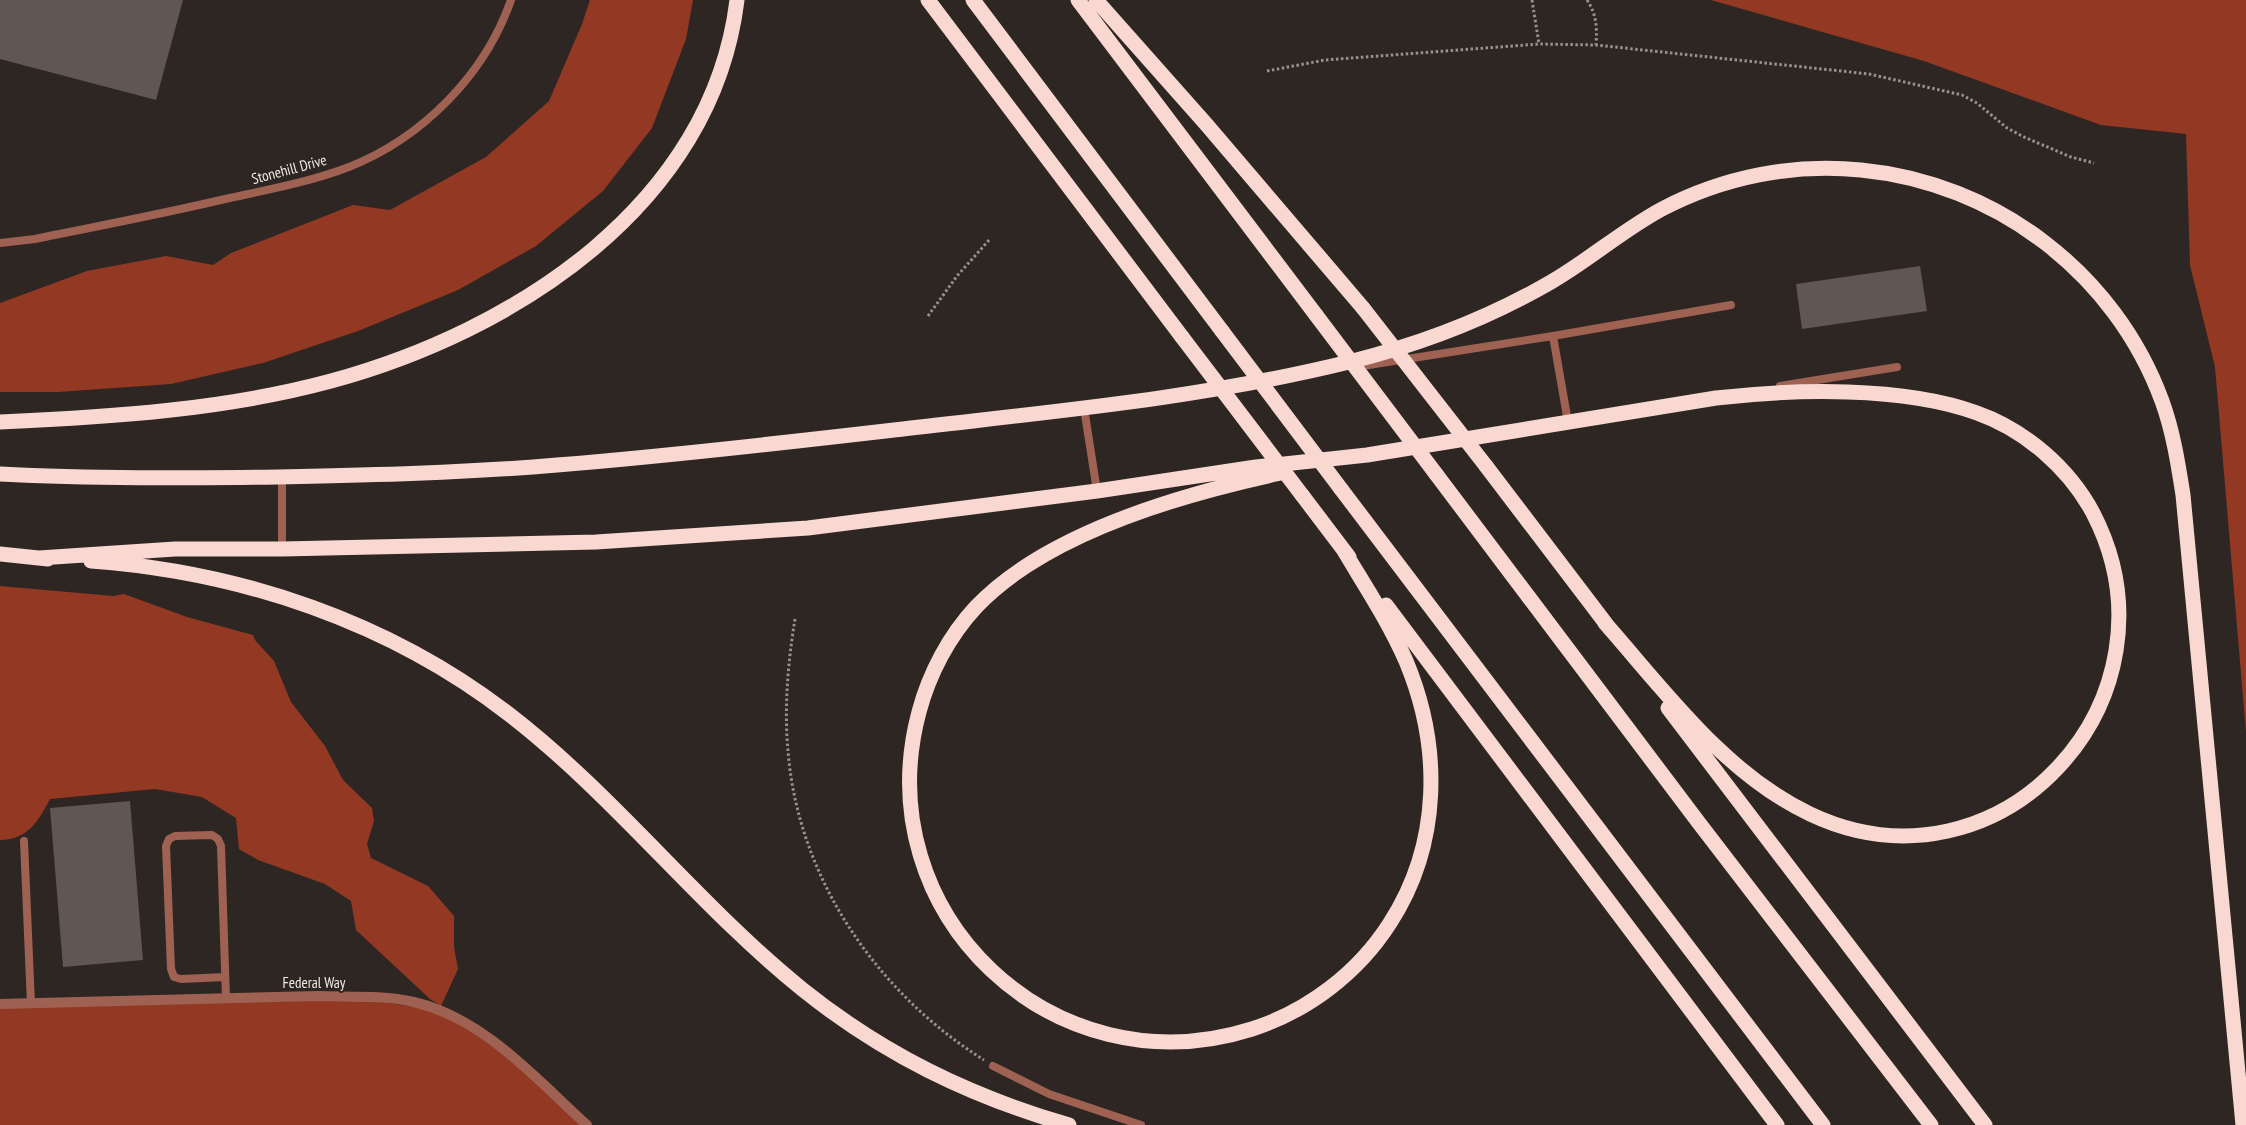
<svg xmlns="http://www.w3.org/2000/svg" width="2246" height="1125" viewBox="0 0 2246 1125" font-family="'PT Sans Narrow',sans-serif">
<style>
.forest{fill:#933923}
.building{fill:#605653}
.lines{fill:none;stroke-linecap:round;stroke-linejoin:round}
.path{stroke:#98918e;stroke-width:3;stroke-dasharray:2.5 2.5;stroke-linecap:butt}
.service{stroke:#9f6252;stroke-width:8}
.minor{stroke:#9f6252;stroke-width:10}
.motorway{stroke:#f8d8d0;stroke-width:15}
.motorway-bridge{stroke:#f8d8d0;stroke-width:15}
.labels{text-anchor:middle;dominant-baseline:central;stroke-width:4;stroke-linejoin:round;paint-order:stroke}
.street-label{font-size:15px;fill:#eee8e6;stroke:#2e2623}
</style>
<rect width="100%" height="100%" fill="#2e2623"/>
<path class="forest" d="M590 0H693L686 39 652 128 603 191 536 246 458 290 358 331 263 363 171 384 58 392H0V303L87 271 166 256 213 265 231 253 353 205 390 210 486 157 549 101 582 24Z
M1711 0H2246V732L2215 367 2190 265 2186 134 2101 125 1924 61Z
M0 586 113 596 124 594 187 617 253 635 255 640 274 661 291 702 325 746 343 780 372 808 374 821 367 844 371 858 428 886 454 916V947L458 969 441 1006 430 999 356 930 351 901 325 884 258 860 239 849 236 818 202 797 155 789 50 799C39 820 28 840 0 840Z
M368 1000 435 1010 497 1046 585 1125H0V1006Z"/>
<path class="building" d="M0 0H183L156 100 0 59Z
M1920 266 1927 311 1802 329 1796 284Z
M130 801 143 960 63 967 50 808Z"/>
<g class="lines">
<path class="path" d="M1532 0 1539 44
M1587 0C1597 15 1597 28 1596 45
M1267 71 1325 60 1539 44 1596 45 1869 74 1962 95 1977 103 2007 128 2024 137 2071 157 2094 163
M928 316 957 276 990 239
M795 619C788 662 784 707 788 751 798 878 877 993 984 1060"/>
<path class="service" d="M0 243 35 239C98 226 162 214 225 199 266 190 310 182 349 167 422 138 485 75 511 0
M1553 336 1568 422
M1356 367 1553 336 1731 305
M1780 386 1897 367
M1084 408 1097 491
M282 477V549
M24 841 31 1004
M225 977 181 979 174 977 171 969 166 846 169 839 175 836 212 835 218 839 221 846 226 999
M993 1066 1049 1094 1141 1125"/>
<path class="minor" d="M0 1004 318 996C349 997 383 995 414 1002 485 1019 535 1078 587 1125"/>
<path class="motorway" d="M928 0 1182 337
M973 0 1222 331
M1078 0 1316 315
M1096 0 1206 124 1363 308
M0 422C110 417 224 410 331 381 515 331 712 205 737 0
M1486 466 1610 629
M1281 473C1183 494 1047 532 976 607 949 636 929 674 919 712 865 914 1054 1092 1252 1029 1308 1011 1358 973 1390 923 1441 844 1442 747 1406 661 1389 622 1365 586 1343 549
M0 474C93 479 186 478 278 477 371 475 464 473 557 465 669 456 782 443 894 430 1046 412 1199 399 1349 362 1418 345 1489 318 1551 282 1589 260 1623 230 1662 209 1723 177 1793 163 1861 170 1996 183 2115 273 2162 401 2173 431 2178 463 2183 495L2243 1125
M1436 474 1699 823 1931 1125
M1341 489 1823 1125
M1302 495 1349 557
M0 554 48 559
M39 558 175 549H282L596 542 808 528 1097 491 1256 467 1367 455 1716 398C1793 389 1903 386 1977 413 2025 430 2069 468 2093 513 2189 698 2000 904 1810 814 1725 774 1665 691 1605 623
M91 561C242 572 390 622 510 715 616 797 698 905 802 989 883 1054 969 1096 1069 1125
M1386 605 1777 1125
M1668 708 1985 1125"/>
<path class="motorway-bridge" d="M1363 308 1486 466
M1316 315 1436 474
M1222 331 1341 489
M1182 337 1302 495"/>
</g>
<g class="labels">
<g class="street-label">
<text transform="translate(289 169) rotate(-15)">Stonehill Drive</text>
<text x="314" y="982">Federal Way</text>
</g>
</g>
</svg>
